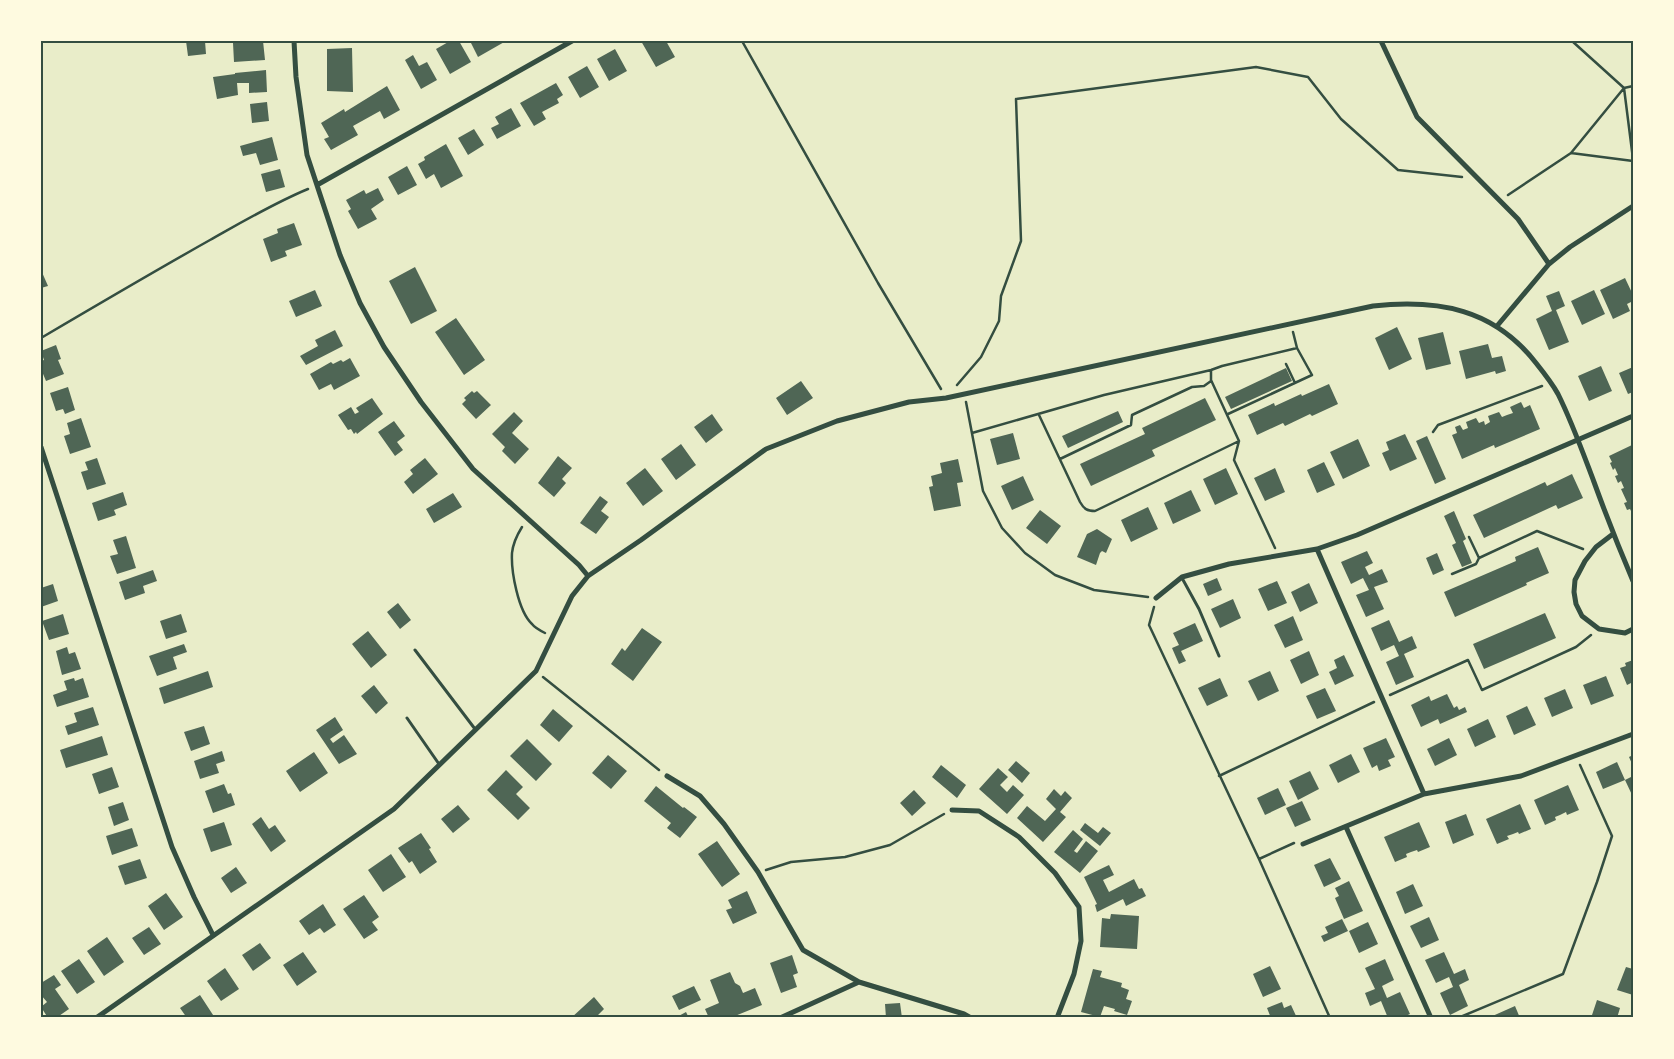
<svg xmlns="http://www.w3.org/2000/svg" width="1674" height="1059" viewBox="0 0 1674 1059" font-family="Figtree,sans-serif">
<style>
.building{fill:#4f6655}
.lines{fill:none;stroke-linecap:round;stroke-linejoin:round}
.path{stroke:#344e41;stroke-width:2.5}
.service{stroke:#344e41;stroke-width:3}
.minor{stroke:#344e41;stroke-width:5}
.neatline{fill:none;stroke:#344e41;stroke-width:2}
</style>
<rect width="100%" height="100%" fill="#e9edc9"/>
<path class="building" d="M186 41H205L206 54 188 56Z
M247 41H263L265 60 234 62 233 43Z
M450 41H459L471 62 450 74 436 49Z
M470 41H506L478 57Z
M641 41H666L675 57 656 67Z
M352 48 353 92 327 91V49Z
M615 49 627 71 609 81 597 59Z
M413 55 419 66 427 62 437 80 421 89 405 60Z
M587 66 599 87 580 98 568 77Z
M266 70 267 92 249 93V83H237L238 95 217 99 213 77 235 74V73Z
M556 83 563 95 557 99 559 103 542 112 546 119 534 126 520 103Z
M387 86 400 110 384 119 380 111 353 126 358 135 331 150 324 139 329 137 321 123 344 109 345 112Z
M267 102 269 121 252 123 250 104Z
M511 108 521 126 497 139 491 128 499 124 495 117Z
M474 129 484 145 468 155 458 138Z
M272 137 278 160 260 165 256 153 243 156 240 146Z
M446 144 463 176 441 188 434 174 426 179 418 164 425 160 424 157Z
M407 166 417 185 398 195 388 177Z
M280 169 285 187 266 192 261 174Z
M378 188 384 200 371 209 377 219 358 229 348 211 351 209 346 200 364 190 366 194Z
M294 223 302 245 285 251 287 256 271 262 263 239 278 233 277 229Z
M415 267 437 311 411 324 389 281Z
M41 270 48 286 41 288Z
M1625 278 1633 295V301L1627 304 1630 311 1613 319 1600 290Z
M315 290 322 306 296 317 289 301Z
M1594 290 1605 314 1582 325 1571 301Z
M1559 291 1565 306 1556 310 1569 342 1549 350 1536 319 1552 311 1546 296Z
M456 318 485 360 464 375 435 332Z
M1397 327 1412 359 1389 370 1375 338Z
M335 330 343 346 306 365 300 356 318 346 315 340Z
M1443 332 1451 364 1426 370 1418 338Z
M1488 344 1492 358 1502 356 1506 371 1496 374 1495 371 1466 379 1459 351Z
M56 345 61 359 58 360 64 374 46 381 41 369V361L44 360 41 351Z
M350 358 360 376 334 390 331 384 319 390 310 374 331 362 333 364 341 360 343 362Z
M1601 366 1612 391 1589 401 1578 376Z
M1633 367V392L1628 394 1619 373Z
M1286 368 1292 381 1231 409 1225 397Z
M801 381 813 398 787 415 776 398Z
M1329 384 1338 404 1312 416 1310 414 1285 426 1283 423 1257 435 1248 415 1274 403 1275 406 1301 394 1302 396Z
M68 387 75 410 65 414 63 409 56 411 50 393Z
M472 391 474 393 477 391 491 405 476 419 462 404 466 400 464 398Z
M372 398 383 414 357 434 356 432 354 434 351 429 348 430 338 415 351 407 355 414 359 412 356 408Z
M1205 398 1216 420 1152 450 1155 456 1091 486 1080 464 1145 434 1142 428Z
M1521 402 1524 408 1530 405 1540 429 1495 448 1494 445 1462 459 1452 435 1457 433 1455 427 1460 425 1463 430 1468 428 1466 422 1476 418 1479 423 1484 421 1485 425 1490 422 1488 416 1499 412 1502 417 1507 415 1513 413 1510 407Z
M1118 411 1123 422 1068 448 1062 436Z
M514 412 523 421 512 433 529 449 515 464 502 451 505 447 492 434Z
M712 414 723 430 706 443 694 427Z
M81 418 91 447 70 454 64 436 70 434 67 423Z
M394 421 405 436 397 442 403 450 395 456 378 432Z
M1013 433 1020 459 997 465 990 439Z
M1405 434 1417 459 1390 471 1382 453 1389 450 1386 442Z
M1427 436 1446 479 1435 484 1416 441Z
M1358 439 1370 466 1343 479 1330 452Z
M681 444 696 465 676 480 661 459Z
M1632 445 1633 447V515L1630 509 1627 510 1624 503 1627 502 1621 489 1624 488 1621 481 1618 483 1615 476 1618 475 1615 468 1613 470 1610 463 1612 462 1609 456Z
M558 456 572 468 562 479 566 483 554 497 538 483Z
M97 458 106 484 87 490 81 472 88 470 85 462Z
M425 458 438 474 413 494 404 482 413 474 410 470Z
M958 459 963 482 957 483 961 506 934 511 929 487 933 486 931 476 942 473 940 463Z
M1324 462 1335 485 1317 493 1307 470Z
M645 468 663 491 643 506 626 483Z
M1226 468 1238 494 1215 505 1203 479Z
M1275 468 1285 492 1265 501 1254 478Z
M1572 474 1583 498 1558 509 1556 505 1484 538 1473 515 1545 482 1547 486Z
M1023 476 1034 500 1012 510 1001 486Z
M1191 490 1201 511 1173 524 1164 503Z
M123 492 127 505 114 510 116 515 98 521 92 503Z
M453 493 462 507 434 523 426 509Z
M600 496 608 502 601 511 609 517 596 534 580 523Z
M1148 507 1158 529 1131 542 1121 520Z
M1040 510 1061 526 1047 544 1026 528Z
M1454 511 1466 539 1463 541 1472 563 1462 567 1452 545 1456 543 1444 516Z
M1097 529 1112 539 1106 553 1102 551 1100 553 1096 565 1077 557 1087 534Z
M126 536 136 568 117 574 110 556 118 554 113 540Z
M1538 547 1549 573 1526 583 1527 585 1455 617 1444 592 1516 561 1515 557Z
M1367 551 1373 563 1365 567 1369 575 1382 569 1388 582 1374 587 1384 609 1366 617 1356 595 1369 590 1363 578 1351 584 1341 562Z
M1437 553 1444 570 1433 575 1426 558Z
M153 570 157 581 143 586 145 593 125 600 119 582Z
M1217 578 1222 590 1208 596 1203 584Z
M1277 581 1287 603 1268 611 1258 589Z
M1309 583 1318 603 1300 612 1291 592Z
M53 584 58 601 41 607V588Z
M1233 599 1241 618 1220 628 1211 609Z
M398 603 411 620 400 629 387 612Z
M1545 613 1556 638 1484 669 1473 644Z
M63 614 69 634 49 640 42 621Z
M181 614 187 632 166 639 160 621Z
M1293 616 1303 640 1285 648 1274 625Z
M1389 620 1399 642 1412 636 1417 648 1404 654 1414 677 1396 685 1386 662 1399 656 1394 645 1381 651 1371 628Z
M1195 623 1203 641 1181 651 1186 661 1179 664 1172 648 1179 645 1173 633Z
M642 628 662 642 633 681 611 664 622 648 625 651Z
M368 631 387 655 371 668 352 644Z
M184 644 187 652 173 657 177 669 157 676 149 656Z
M67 647 69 654 75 652 81 669 62 675 56 651Z
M1309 651 1319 675 1301 684 1290 660Z
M1344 655 1354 676 1335 685 1329 672 1337 668 1334 660Z
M1633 660V682L1627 685 1620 668 1626 666 1625 663Z
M208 671 213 687 164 704 159 688Z
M1270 671 1279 691 1258 701 1248 681Z
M1606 676 1614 696 1591 705 1583 685Z
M74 678 75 681 83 678 89 697 57 707 53 695 67 690 64 681Z
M1220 678 1228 696 1207 706 1198 688Z
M374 685 388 703 376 714 361 696Z
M1325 688 1336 711 1317 719 1306 696Z
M1565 689 1573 708 1552 717 1544 698Z
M1447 694 1454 708 1457 706 1459 710 1465 707 1467 712 1440 724 1438 719 1421 727 1411 705 1429 696 1431 701Z
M1527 706 1536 725 1514 735 1506 716Z
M93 707 99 725 68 735 65 726 77 722 74 713Z
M553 709 573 726 559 742 540 725Z
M335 717 343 730 330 739 333 743 344 735 357 754 339 764 316 730Z
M1488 719 1496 737 1475 747 1467 729Z
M204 726 210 744 191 751 184 732Z
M102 736 108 755 66 768 60 750Z
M1386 738 1395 757 1388 760 1391 766 1379 771 1377 765 1372 768 1363 748Z
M1449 738 1457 755 1435 766 1427 749Z
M527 739 552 764 536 781 510 756Z
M222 751 225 761 216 764 219 773 200 779 194 761Z
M314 752 328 773 300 792 286 771Z
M1351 754 1360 772 1338 783 1329 765Z
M608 755 627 771 611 789 592 773Z
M1633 755V766L1629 757Z
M1016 761 1030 773 1022 783 1008 770Z
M1617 762 1625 780 1603 789 1596 772Z
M941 765 966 785 957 798 932 777Z
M112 767 119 787 99 794 92 774Z
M998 768 1008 777 1000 785 1007 792 1013 785 1024 795 1007 814 979 789Z
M506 770 523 787 516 794 530 808 518 820 487 790Z
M1310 771 1319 789 1298 800 1289 781Z
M1633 776V797L1625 780Z
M224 784 228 794 231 793 235 805 213 813 205 791Z
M1568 785 1579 810 1567 815 1566 812 1560 815 1555 817 1556 820 1545 825 1534 800Z
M656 786 683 808 684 807 697 817 680 838 667 828 671 823 644 801Z
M1278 788 1286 805 1265 815 1257 798Z
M1054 789 1061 796 1065 791 1072 798 1060 812 1066 817 1043 842 1017 818 1027 806 1045 821 1056 809 1046 799Z
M914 790 926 803 912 816 900 803Z
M1302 801 1311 820 1295 827 1286 808Z
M123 802 129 820 114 826 108 807Z
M1520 804 1531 829 1519 834 1518 832 1513 834 1507 836 1509 839 1497 844 1486 819Z
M458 805 470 819 453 833 441 819Z
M1466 814 1474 835 1453 844 1445 822Z
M261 817 269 829 275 825 286 841 271 852 252 824Z
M224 822 232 845 211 852 203 829Z
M1419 822 1430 847 1418 852 1417 850 1411 852 1406 854 1407 857 1395 862 1384 837Z
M1085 823 1098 833 1103 827 1111 833 1100 846 1080 830Z
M132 828 138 846 112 855 106 836Z
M1073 830 1083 839 1074 851 1077 853 1086 841 1098 851 1080 873 1054 852Z
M421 833 431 848 429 849 437 862 420 874 412 861 409 863 398 848Z
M717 841 740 874 722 887 698 854Z
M391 854 406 877 383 892 368 870Z
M1330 858 1341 879 1324 887 1314 865Z
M140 859 147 878 125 885 118 866Z
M1109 865 1114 875 1103 880 1109 892 1134 879 1139 889 1142 888 1146 896 1126 906 1123 899 1097 912 1095 905 1097 904 1084 877Z
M236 867 247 883 231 893 221 878Z
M1349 881 1363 911 1344 919 1335 898 1339 896 1335 888Z
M1413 884 1423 906 1405 914 1396 892Z
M747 891 757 913 733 924 726 910 732 908 728 900Z
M166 893 183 917 164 930 148 906Z
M364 895 379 917 372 922 378 930 364 939 343 909Z
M323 904 336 925 324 933 320 928 309 935 299 921Z
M1111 914 1139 916 1137 949 1100 947 1102 918 1110 919Z
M1429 917 1439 940 1421 948 1410 926Z
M1342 919 1348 931 1324 942 1321 936 1328 933 1325 927Z
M1368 922 1378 944 1359 953 1349 931Z
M149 927 161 944 144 955 132 938Z
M107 937 124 962 104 976 87 951Z
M260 943 271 958 253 971 242 955Z
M303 952 317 972 297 986 283 965Z
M1444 952 1454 974 1465 969 1469 980 1459 985 1468 1006 1450 1015 1440 993 1453 987 1449 977 1436 983 1425 960Z
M792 955 798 973 793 975 797 987 781 993 770 963Z
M79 959 95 982 77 994 61 971Z
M1385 959 1394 980 1382 986 1387 998 1400 992 1410 1014 1401 1018H1388L1381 1001 1370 1006 1365 993 1375 989 1365 968Z
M1270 966 1281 989 1263 997 1253 974Z
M1626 967 1633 969V995L1617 990Z
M225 968 239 989 221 1001 207 981Z
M1093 969 1102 971 1100 977 1122 983 1121 987 1129 990 1126 999 1132 1001 1127 1015 1114 1011 1115 1009 1104 1006 1100 1017 1081 1012Z
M730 972 735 983 740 986 743 993 755 988 762 1005 730 1018H709L705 1009 719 1003 710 980Z
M54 975 61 985 55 989 69 1009 56 1018H48L41 1007 47 1002 41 995V983Z
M694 986 701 1000 679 1010 672 996Z
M200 995 215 1018H187L180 1008Z
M594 997 604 1009 595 1018H571Z
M1597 1000 1620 1008 1617 1018H1591Z
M1282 1002 1284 1008 1291 1005 1297 1018H1271L1267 1008Z
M900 1003 902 1018H886L885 1004Z
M1515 1006 1520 1018H1488Z
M686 1012 689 1018H675Z"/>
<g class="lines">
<path class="path" d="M742 41 878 283 941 389
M1572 41 1624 88 1633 159
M1571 153 1633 161
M1508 195 1571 153 1624 88 1633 86
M41 338C97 305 153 272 210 240 242 222 274 203 308 189
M1286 364 1295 383
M1211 370V380L1239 441 1234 460 1275 548
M957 385 981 357 999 321 1001 296 1021 241 1016 99 1256 67 1308 77 1341 119 1398 170 1462 177
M966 402 983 491 1002 528 1025 553 1055 575 1094 590 1148 597
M1228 414 1312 375 1297 348
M1039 415 1080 502C1084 509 1087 511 1095 511L1239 441
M1433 432 1438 425 1542 386
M972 433 1104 395 1211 370 1222 366 1297 348 1293 332
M1060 459 1131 425 1132 415 1192 387 1204 386 1211 381
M522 527C517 535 513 543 512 553 511 571 518 611 532 624 535 628 541 631 545 633
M1469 537 1479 558
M1452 574 1476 564 1479 558 1537 531 1583 549
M1154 607 1149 625 1259 859 1330 1018
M543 677 659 770
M1390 695 1468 660 1482 690 1576 647 1591 635
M1219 776 1374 702
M1259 859 1294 843
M766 870 791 862 845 857 890 845 944 814
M1458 1018 1563 974 1597 882 1612 836 1580 765"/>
<path class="service" d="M1182 578 1199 609 1219 656
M415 650 475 729
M407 718 439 764"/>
<path class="minor" d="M294 41 296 77 307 155 340 255 360 303 384 347 421 402 473 469 579 565 588 576
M1381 41 1417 117 1518 219 1549 264
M317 185 572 41
M1497 326 1549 264 1570 247 1633 206
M41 447 172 847 194 897 213 935
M1613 534 1596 547 1585 561 1575 580 1574 592 1576 604 1582 616 1599 629 1625 633 1633 629
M1317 549 1424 794
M1156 598 1182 577 1229 564 1317 549 1357 535 1633 416
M667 776 700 796 724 824 758 872 803 950 859 982
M952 810 979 811 1019 837 1055 873 1079 907 1081 941 1074 974 1057 1018
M1346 827 1431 1018
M1303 844 1424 794 1521 776 1633 734
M96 1018 394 809 536 671 572 596 588 576 641 540 766 449 837 421 909 402 946 398 1373 306C1439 299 1494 309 1536 363 1544 373 1552 383 1558 394 1572 422 1583 453 1594 482 1606 515 1619 548 1633 581
M780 1018 859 982 964 1014 971 1018"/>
</g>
<rect width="1674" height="1059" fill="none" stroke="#fefae0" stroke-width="85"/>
<rect x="42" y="42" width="1590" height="974" class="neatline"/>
</svg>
